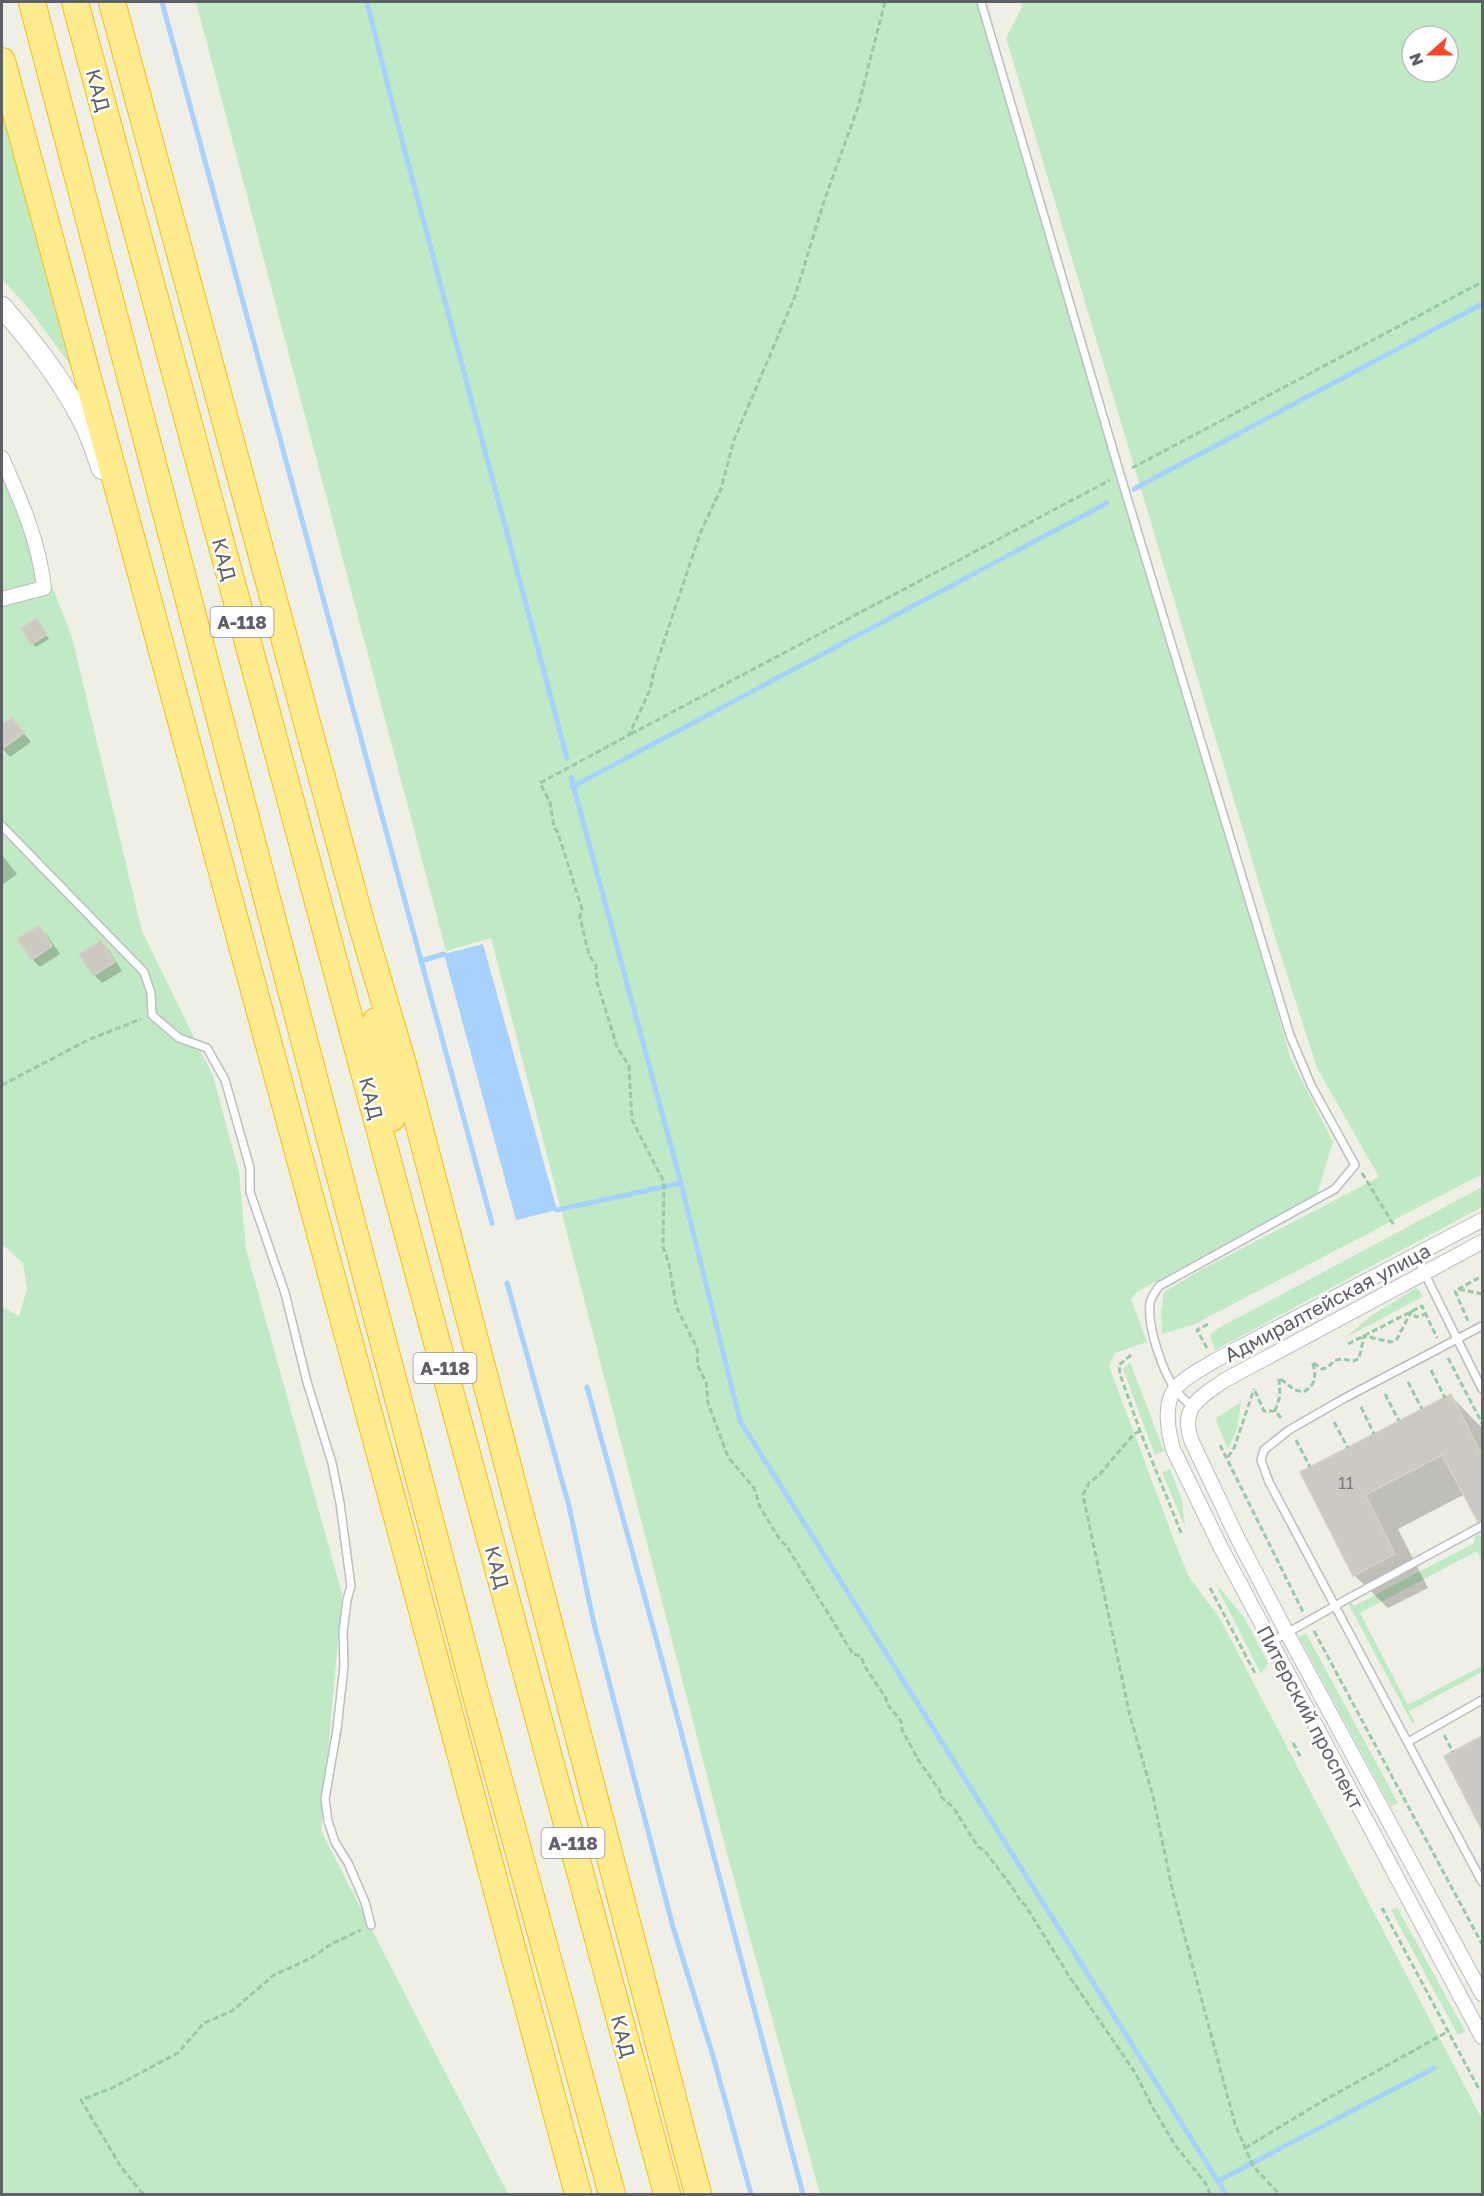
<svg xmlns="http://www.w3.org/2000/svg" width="1484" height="2196" viewBox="0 0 1484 2196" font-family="'Golos Text',sans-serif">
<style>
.green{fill:#c0eac4;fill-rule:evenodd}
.water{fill:#a7d1ff}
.shadow{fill:#0003}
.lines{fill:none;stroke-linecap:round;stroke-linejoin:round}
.stream{stroke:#a7d1ff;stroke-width:5}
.building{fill:#ccc9c2;stroke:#d6d2c3;stroke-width:1.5}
.service-casing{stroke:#babdc2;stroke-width:10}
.minor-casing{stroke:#babdc2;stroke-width:16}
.secondary-casing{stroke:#bbbdc4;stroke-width:22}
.motorway-casing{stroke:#f6bf00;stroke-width:28}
.path{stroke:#97c9aa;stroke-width:3;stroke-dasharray:6 3;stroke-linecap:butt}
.service{stroke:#fff;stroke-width:7}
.minor{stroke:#fff;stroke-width:14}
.secondary{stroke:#fff;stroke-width:20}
.motorway{stroke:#ffec8e;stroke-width:26}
.labels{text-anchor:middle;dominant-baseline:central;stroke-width:5;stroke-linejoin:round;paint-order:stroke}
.number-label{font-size:16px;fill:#797a7e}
.shield{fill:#fff;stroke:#8e9095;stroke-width:1.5}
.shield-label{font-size:18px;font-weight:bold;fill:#5d6067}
.street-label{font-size:20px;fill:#5d6067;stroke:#fff}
</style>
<rect width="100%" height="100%" fill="#f0efe5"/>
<path class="green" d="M196 2H978L1097 409 1230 842 1290 1057 1333 1142 1317 1194 1137 1292 1131 1299 1147 1342 1115 1353 1109 1366 1177 1548 1189 1577 1219 1617 1482 2119V2194H820L724 1842 491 938 446 951Z
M1021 2H1482V1174L1193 1325 1162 1334 1161 1313 1164 1292 1197 1272 1379 1177 1317 1068 1274 934 1006 38 1022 7ZM1412 36H1448V72H1412Z
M2 90 79 377 30 310 2 279Z
M2 473 41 558 72 637 142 931 213 1076 239 1172 246 1249 342 1594 321 1831 508 2194H2V1307L19 1316 27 1289 23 1263 2 1244Z
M1482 1187V1207L1215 1350 1210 1335 1217 1329Z
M1416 1288 1420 1291 1422 1297 1345 1338 1372 1315Z
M1130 1362 1164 1451 1155 1455 1123 1369Z
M1241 1402 1237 1429 1228 1449 1217 1423 1216 1418Z
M1170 1469 1182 1500 1185 1527 1162 1472Z
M1480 1535 1482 1539V1562L1477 1551 1360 1613 1408 1705 1482 1666V1672L1409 1711 1415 1722 1412 1723 1348 1603 1349 1599 1354 1606 1474 1543 1475 1536Z
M1220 1588 1245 1619 1268 1663 1261 1674 1218 1589Z
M1306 1633 1398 1803 1391 1807 1299 1637Z
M1397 1907 1465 2031 1458 2035 1391 1910Z"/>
<path class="water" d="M483 944 557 1210 516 1220 444 954Z"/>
<path class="shadow" d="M39 623 49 639 36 647 32 644Z
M12 719 31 742 10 757 2 748V726Z
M2 855 17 874 2 885Z
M39 927 47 935 60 954 40 967 32 959Z
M101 942 109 950 122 971 102 983 94 975 81 955Z
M1451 1396 1482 1428V1522L1475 1514 1465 1494 1398 1529 1428 1588 1388 1608 1354 1575 1302 1473Z
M1482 1738V1828L1446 1757Z"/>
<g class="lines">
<path class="stream" d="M162 2 492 1223
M367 2 394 110 567 758
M1134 489 1482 304
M571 777 681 1183 740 1421 1226 2194
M572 787 1107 503
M421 961 444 954
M557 1210 681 1183
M507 1283 569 1506 594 1624 673 1927 713 2056 751 2194
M587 1387 665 1671 803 2194
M1218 2181 1434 2068"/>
</g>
<path class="building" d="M36 618 47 634 31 645 21 628Z
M12 717 24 733 2 749V725Z
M39 925 52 946 31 960 17 939Z
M101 940 115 962 93 976 79 954Z
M1451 1394 1482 1455V1520L1478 1522 1442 1455 1365 1495 1395 1554 1353 1576 1300 1472Z
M1482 1736V1831L1444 1756Z"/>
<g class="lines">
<defs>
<path id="service" d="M981 2 1120 474 1290 1035 1311 1085 1355 1165 1335 1189 1159 1286C1156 1291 1151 1297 1150 1303 1147 1326 1162 1370 1175 1389 1179 1395 1186 1401 1191 1406
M2 826 144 972 151 993 152 1015 179 1038 207 1048 225 1080 250 1168V1192L285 1293 307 1382 332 1463 340 1503 351 1586 347 1600 343 1632 344 1666 337 1729 325 1799 328 1821 335 1842 348 1863 365 1902 371 1925
M1416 1256 1482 1389
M1482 1326 1343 1399 1289 1430 1264 1450 1261 1460 1269 1482 1482 1882
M1271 1642 1349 1598 1482 1526
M1408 1742 1482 1700"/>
<path id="minor" d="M2 458C21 501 39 541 44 588L2 599
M1482 1220 1214 1361C1202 1369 1184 1377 1175 1389 1163 1405 1168 1431 1173 1449L1220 1546 1482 2037
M1482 1242 1225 1380C1199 1398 1179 1408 1192 1442L1237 1537 1287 1633 1482 1994"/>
<path id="secondary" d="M2 307C33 343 61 378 83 421 91 436 96 453 102 469"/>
<path id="motorway" d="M32 2 474 1688 612 2194
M75 2 667 2194
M112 2 361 922 403 1064 698 2194
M2 61 400 1528 578 2194
M376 1021 392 1118"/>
</defs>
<use href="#service" class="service-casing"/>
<use href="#minor" class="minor-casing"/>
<use href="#secondary" class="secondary-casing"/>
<use href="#motorway" class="motorway-casing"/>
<path class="path" d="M885 2 858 107 824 201 795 296 734 440 721 489 701 531 654 671 650 690 629 735 540 783 550 802 554 827 558 833 582 909 580 917 589 955 596 965 597 982 617 1047 629 1066 632 1120 664 1182 663 1247 669 1264 676 1306 697 1348 698 1366 706 1382 708 1403 728 1457 754 1488 760 1507 780 1540 786 1545 853 1654 861 1656 865 1667 886 1698 887 1704 901 1721 902 1730 919 1761 940 1791V1796L953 1807 978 1847 984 1850 1012 1887 1021 1902 1025 1905 1071 1979 1136 2074 1153 2108 1175 2145 1206 2184 1210 2194
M1132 468 1482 282
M631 734 1110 480
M2 1085 88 1040 141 1019
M1362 1173 1395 1227
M1459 1289 1482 1294
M1468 1321 1455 1291 1482 1276
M1348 1344 1422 1306 1437 1338
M1207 1348 1197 1330 1210 1323
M1131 1355 1119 1365 1120 1374 1140 1431 1182 1535
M1448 1358 1482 1423
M1431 1370 1445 1398
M1408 1382 1422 1409
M1255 1391 1264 1411H1275L1283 1420
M1385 1394 1399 1421
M1361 1407 1374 1434
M1275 1411 1280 1396 1279 1378 1295 1390 1303 1392C1316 1386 1317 1374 1312 1362L1322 1369 1327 1368 1335 1360 1343 1359 1353 1361 1359 1359 1364 1336 1391 1342 1397 1339 1411 1312 1416 1317 1426 1314
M1334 1422 1348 1448
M1140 1431 1134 1434 1099 1475 1089 1483 1083 1495 1130 1716 1153 1796 1173 1893 1235 2124 1253 2166 1279 2194
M1296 1440 1310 1467
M1220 1445 1303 1612
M1228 1457 1234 1448 1254 1389
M1210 1588 1256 1675
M1314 1631 1482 1944
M1444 1735 1453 1752
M1293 1743 1301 1758
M1382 1908 1480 2091
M1245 2148 1323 2101 1449 2031
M143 2194 121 2167 81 2100 112 2088 178 2053 204 2023 232 2011 274 1975 311 1958 333 1943 361 1930"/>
<use href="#service" class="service"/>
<use href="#minor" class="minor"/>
<use href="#secondary" class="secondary"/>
<use href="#motorway" class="motorway"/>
</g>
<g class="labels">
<g class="number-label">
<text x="1346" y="1483">11</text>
</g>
<g class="shield">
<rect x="210.5" y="607" width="63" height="30" rx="4.5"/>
<rect x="413.5" y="1353" width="63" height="30" rx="4.5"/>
<rect x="541.5" y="1828" width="63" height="30" rx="4.5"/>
</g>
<g class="shield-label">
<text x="242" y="622">А-118</text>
<text x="445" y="1368">А-118</text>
<text x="573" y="1843">А-118</text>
</g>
<g class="street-label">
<text transform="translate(99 90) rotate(75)">КАД</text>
<text transform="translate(225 559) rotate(75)">КАД</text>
<text transform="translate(372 1098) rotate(75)">КАД</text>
<text transform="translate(1327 1302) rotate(-28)">Адмиралтейская улица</text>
<text transform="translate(498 1567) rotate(75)">КАД</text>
<text transform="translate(1311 1717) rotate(62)">Питерский проспект</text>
<text transform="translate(624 2036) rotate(75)">КАД</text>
</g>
</g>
<rect width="1484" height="2196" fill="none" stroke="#5d6067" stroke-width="6"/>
<g transform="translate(1430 54) rotate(249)"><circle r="28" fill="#ffffff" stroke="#bebfc2" stroke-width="1.5"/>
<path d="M0-4.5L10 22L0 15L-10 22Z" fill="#f74825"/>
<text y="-9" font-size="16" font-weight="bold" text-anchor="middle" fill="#5d6067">N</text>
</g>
</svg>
